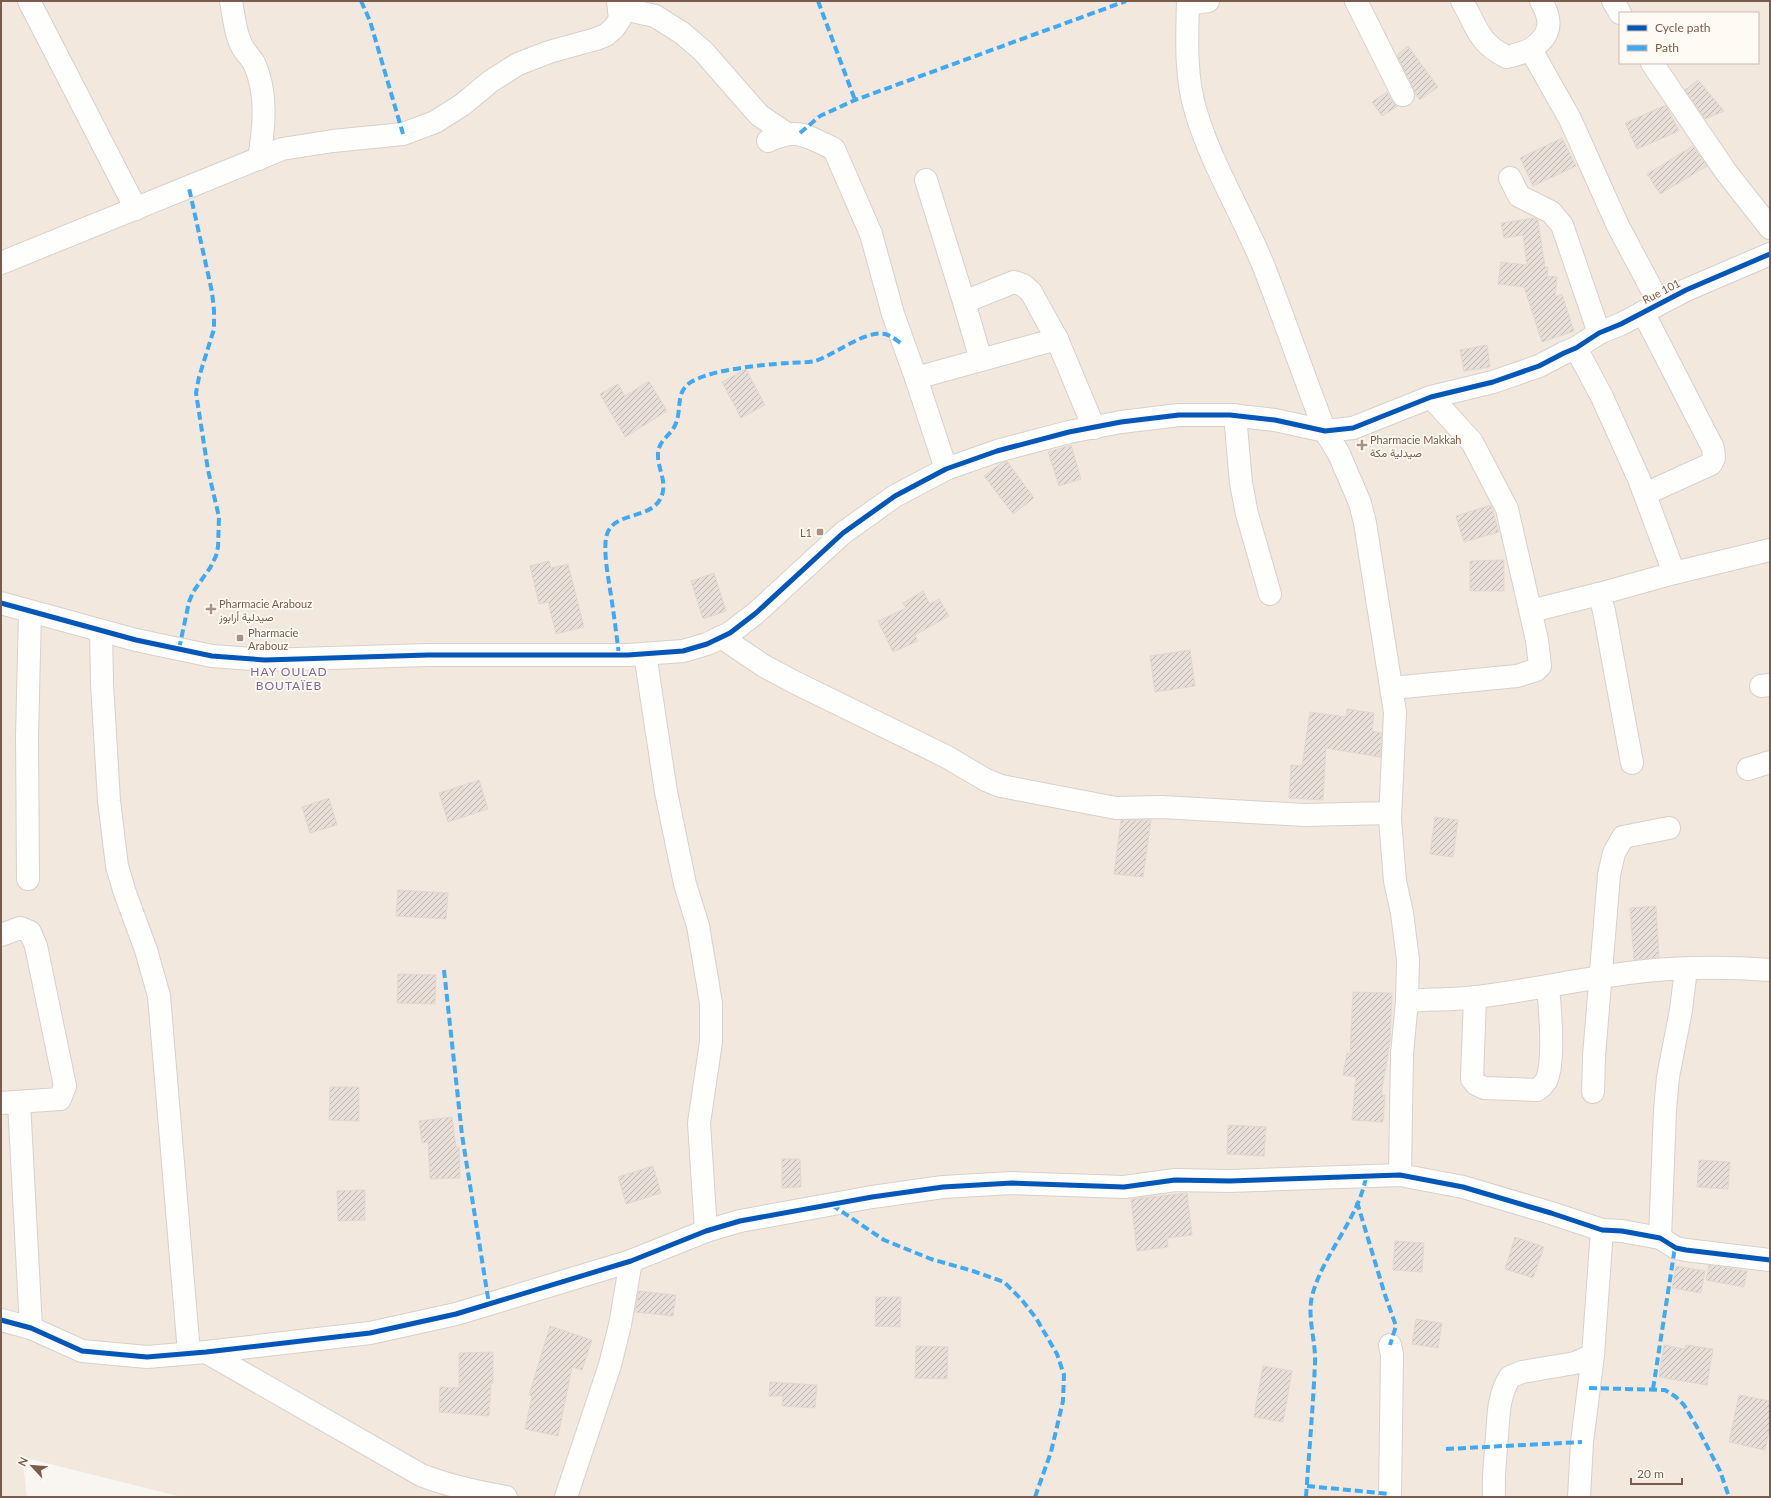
<svg xmlns="http://www.w3.org/2000/svg" width="1771" height="1498" viewBox="0 0 1771 1498" font-family="Lato,Vazirmatn,sans-serif">
<style>
.residential{fill:#f2e8de;fill-rule:evenodd}
.building{fill:url(#building-hatch);stroke:#e2d8d2}
.lines{fill:none;stroke-linecap:round;stroke-linejoin:round}
.minor-casing{stroke:#d7d1cb;stroke-width:24}
.minor{stroke:#fefefd;stroke-width:22}
.quiet{stroke:#3fa9f5;stroke-width:4;stroke-dasharray:8 4;stroke-linecap:butt}
.cycleway-casing{stroke:#fffaf3;stroke-width:8}
.cycleway{stroke:#0057b8;stroke-width:5}
.poi-dot{fill:#a69286;stroke:#fffaf3;stroke-width:1.5}
.labels{text-anchor:middle;dominant-baseline:central;stroke-width:3.5;stroke-linejoin:round;paint-order:stroke}
.street-label{font-size:11px;fill:#7a5c4d;stroke:#fffaf3}
.poi-label{font-size:11px;fill:#7a5c4d;stroke:#fffaf3;text-anchor:start}
.neighbourhood-label{font-size:12px;letter-spacing:1px;fill:#846695;stroke:#fffaf3}
</style>
<defs>
<pattern id="building-hatch" width="6" height="6" patternUnits="userSpaceOnUse"><rect width="6" height="6" fill="#e6ded7"/><path d="M-1 1l2-2M0 6l6-6M5 7l2-2" fill="none" stroke="#bfb7b1"/></pattern>
</defs>
<rect width="100%" height="100%" fill="#f9f5f0"/>
<path class="residential" d="M1,1h1769v1496h-1588l-160,-40 5,40h-26zM1620,13h138v50h-138z"/>
<g class="building">
<path d="M1408,46l30,41 -18,13 -5,-6 -18,-39z"/>
<path d="M1698,80l26,31 -19,8 -20,-29z"/>
<path d="M1387,92l5,9 6,5 -16,10 -10,-14z"/>
<path d="M1666,105l13,26 -42,18 -12,-26z"/>
<path d="M1562,138l14,28 -43,20 -13,-28z"/>
<path d="M1693,146l14,20 -47,28 -13,-20z"/>
<path d="M1535,218l3,2 7,47h3l-1,9 10,1 -2,20 7,-3 12,37 -32,11 -18,-55 -26,-3 3,-22 26,3 -4,-30 -19,3 -3,-15z"/>
<path d="M1487,345l3,22 -26,4 -4,-21z"/>
<path d="M746,369l19,36 -24,13 -19,-36z"/>
<path d="M649,381l18,30 -42,26 -25,-43 18,-10 7,12z"/>
<path d="M1071,445l10,34 -22,7 -11,-34z"/>
<path d="M1007,461l27,37 -21,16 -29,-38 19,-14z"/>
<path d="M1491,505l8,27 -35,10 -8,-26z"/>
<path d="M1504,560v31h-34v-30z"/>
<path d="M549,561l2,7 17,-4 16,63 -28,7 -8,-32 -9,2 -9,-38z"/>
<path d="M714,573l12,38 -23,8 -12,-38z"/>
<path d="M923,591l7,13 9,-5 10,17 -34,19 3,6 -25,11 -15,-31 28,-13 -3,-5z"/>
<path d="M1190,650l5,36 -40,6 -5,-36z"/>
<path d="M1347,709l27,4 -2,18 10,2 -2,24 -54,-9 -3,52 -34,-2 2,-33 11,1 8,-54 36,5z"/>
<path d="M479,780l9,29 -40,13 -9,-29z"/>
<path d="M329,798l8,27 -27,8 -8,-26z"/>
<path d="M1435,817l23,3 -5,37 -23,-3z"/>
<path d="M1121,820h30l-8,57 -29,-3z"/>
<path d="M398,890l50,3 -2,26 -50,-3z"/>
<path d="M1656,906l3,51 -25,3 -4,-52z"/>
<path d="M398,974l38,1 -1,29 -38,-1z"/>
<path d="M1353,992l39,1 -2,49 -9,53h4l-2,27 -31,-2 4,-43 -13,-2 4,-22 3,1z"/>
<path d="M330,1087h29v34l-30,-1z"/>
<path d="M452,1117l4,30h3l1,31 -30,1 -2,-37 -6,1 -3,-22z"/>
<path d="M1228,1125l38,2 -2,29 -37,-2z"/>
<path d="M782,1159h18l1,28 -19,1z"/>
<path d="M1699,1160l31,2 -2,27 -31,-2z"/>
<path d="M653,1166l8,27 -35,11 -8,-27z"/>
<path d="M365,1190v30l-27,1 -1,-30z"/>
<path d="M1187,1193l5,42 -25,3 1,9 -31,4 -6,-52z"/>
<path d="M1515,1237l29,10 -11,31 -28,-9z"/>
<path d="M1395,1241l29,2 -2,29 -29,-2z"/>
<path d="M1709,1265l38,6 -3,16 -38,-7z"/>
<path d="M1676,1266l29,5 -4,22 -29,-5z"/>
<path d="M639,1291l37,4 -3,21 -38,-4z"/>
<path d="M876,1297h25l-1,30 -25,-1z"/>
<path d="M1416,1319l26,4 -4,25 -26,-4z"/>
<path d="M550,1326l42,14 -10,30 -10,-3 -14,69 -33,-7 7,-33 -3,-1z"/>
<path d="M1664,1345l21,4 1,-4 27,4 -6,36 -48,-8z"/>
<path d="M916,1346l32,1 -1,32 -32,-1z"/>
<path d="M493,1352v31h-2l-2,33 -50,-4 1,-25 19,1v-35z"/>
<path d="M1263,1366l29,5 -9,51 -29,-5z"/>
<path d="M770,1382l47,3 -2,23 -33,-2 1,-10h-14z"/>
<path d="M1739,1395l31,6v25l-5,24 -36,-8z"/>
</g>
<g class="lines">
<defs>
<g id="minor">
<path d="M29,1l107,208"/>
<path d="M231,1c3,15 4,34 12,47 3,5 8,10 11,15 14,30 10,65 5,96"/>
<path d="M1188,1c-1,36 -3,76 8,111 16,54 47,103 68,155 21,54 40,110 61,164l14,23 21,49 5,20 30,189 -5,107 5,62 7,32 6,47 -1,41 -5,53 -2,121"/>
<path d="M1356,1l47,94"/>
<path d="M1462,1c15,26 16,42 45,56 7,-2 18,-4 24,-8 20,-13 22,-28 10,-48"/>
<path d="M1613,1l7,12"/>
<path d="M1188,4l20,-3"/>
<path d="M619,8l36,8 27,17 21,18 56,64 28,19"/>
<path d="M1531,50l39,69 48,107 41,77"/>
<path d="M1652,63l74,109 44,56"/>
<path d="M768,141c29,-14 39,-5 66,8l37,85 22,80 23,64 30,91"/>
<path d="M1510,178l9,18 32,16 11,13 37,108"/>
<path d="M926,180l38,122"/>
<path d="M1,263l281,-114 51,-8 70,-7 32,-12 27,-17 29,-24 27,-17 31,-12 47,-13 10,-4 8,-7 6,-9 -2,-18"/>
<path d="M1643,312l70,136 1,10 -3,6 -66,30"/>
<path d="M1576,348l26,49 37,82 35,94"/>
<path d="M981,360l-17,-58 50,-20 9,3 8,7 26,47 37,89"/>
<path d="M916,378l141,-39"/>
<path d="M1235,415l6,68 6,31 23,80"/>
<path d="M1599,594l75,-21 96,-23"/>
<path d="M1,603l135,37 76,16 53,4 163,-5h200l55,-4 24,-7 23,-11 26,-20 87,-80 52,-37 51,-27 51,-18 72,-19 52,-10 58,-7h51l45,5 50,11 28,-3 78,-31 62,-15 46,-16 25,-13 12,-5 23,-15 22,-9 65,-34 84,-36"/>
<path d="M1531,611l68,-17 5,17 28,152"/>
<path d="M101,631l1,52 7,118 8,65 8,27 21,57 13,46 30,357"/>
<path d="M721,637l43,29 32,17 151,74 39,23 15,6 115,22 46,-1 142,8 86,-2"/>
<path d="M645,654l21,138 19,92 13,42 13,77v39l-12,81 7,108"/>
<path d="M1761,686l9,-1"/>
<path d="M1392,688l125,-12 19,-6 4,-4 -3,-26 -30,-131 -35,-67 -41,-45"/>
<path d="M1748,769l22,-7"/>
<path d="M28,879l-1,-143 3,-124"/>
<path d="M1,935l19,-7 10,4 6,14 29,140 -5,13 -59,4"/>
<path d="M1475,997l-3,82 4,5 8,4 53,2c3,-2 7,-6 9,-9 9,-17 4,-74 2,-94"/>
<path d="M1407,1001c23,-2 47,-1 70,-4 56,-7 112,-20 168,-26 42,-4 84,-4 125,-1"/>
<path d="M1593,1092l1,-36 15,-181 5,-22 9,-16 46,-9"/>
<path d="M19,1102l12,226"/>
<path d="M1660,1238l5,-128 3,-33 13,-67 5,-41"/>
<path d="M1,1320l30,8 51,23 65,6 59,-5 164,-19 86,-19 175,-53 75,-30 34,-10 132,-24 71,-10 69,-4 112,4 51,-7 55,1 170,-6 63,12 88,26 51,17 20,1 38,7 16,10 10,2 84,10"/>
<path d="M206,1352l215,123c28,11 56,17 85,22"/>
<path d="M566,1497l44,-132 10,-40 11,-64"/>
<path d="M1390,1497l2,-142 -2,-10"/>
<path d="M1494,1497c-1,-17 1,-33 2,-50 3,-24 0,-48 14,-70l12,-5 53,-9 18,-8"/>
<path d="M1579,1497l3,-55 11,-87 9,-125"/>
</g>
</defs>
<use href="#minor" class="minor-casing"/>
<use href="#minor" class="minor"/>
<g class="quiet">
<path d="M361,1l9,20 33,113"/>
<path d="M818,1l37,99"/>
<path d="M800,133l20,-17 35,-16 271,-99"/>
<path d="M179,649l10,-47 4,-10 17,-24 6,-12 2,-9 1,-30 -11,-47 -12,-77 3,-16 15,-48v-19l-2,-18 -23,-104"/>
<path d="M619,655c-3,-24 -6,-48 -10,-72 -2,-14 -5,-30 -3,-45 5,-29 47,-16 56,-43 5,-15 -5,-27 -4,-42 1,-14 14,-18 18,-30 6,-15 -1,-31 15,-41 22,-13 71,-17 97,-19 9,-1 19,0 27,-2 20,-6 49,-31 70,-27 5,1 13,7 18,11"/>
<path d="M444,970l18,165 27,169"/>
<path d="M1357,1202l28,93 11,31 -6,19"/>
<path d="M832,1205l52,35 47,19 42,12 31,11 17,17 15,19 21,36 7,21 -1,26 -12,51 -16,45"/>
<path d="M1589,1388l76,2 11,7 8,8 13,22 23,44 9,26"/>
<path d="M1653,1389l22,-142"/>
<path d="M1446,1449l136,-7"/>
<path d="M1307,1486l83,8"/>
<path d="M1306,1497c3,-45 7,-89 9,-134 1,-22 -8,-45 -3,-67 11,-42 46,-76 54,-119"/>
</g>
<defs>
<g id="cycleway">
<path d="M1,603l135,37 76,16 53,4 163,-5h200l55,-4 24,-7 23,-11 26,-20 87,-80 52,-37 51,-27 51,-18 72,-19 52,-10 58,-7h51l45,5 50,11 28,-3 78,-31 62,-15 46,-16 25,-13 12,-5 23,-15 22,-9 65,-34 84,-36"/>
<path d="M1,1320l30,8 51,23 65,6 59,-5 164,-19 86,-19 175,-53 75,-30 34,-10 132,-24 71,-10 69,-4 112,4 51,-7 55,1 170,-6 63,12 88,26 51,17 20,1 38,7 16,10 10,2 84,10"/>
</g>
</defs>
<use href="#cycleway" class="cycleway-casing"/>
<use href="#cycleway" class="cycleway"/>
</g>
<g class="poi-dot">
<path d="M1360 439h4v4h4v4h-4v4h-4v-4h-4v-4h4z"/>
<rect x="816" y="528" width="8" height="8" rx="2"/>
<path d="M209 603h4v4h4v4h-4v4h-4v-4h-4v-4h4z"/>
<rect x="236" y="634" width="8" height="8" rx="2"/>
</g>
<g class="labels">
<g class="street-label">
<text transform="translate(1661 291) rotate(-27)">Rue 101</text>
</g>
<g class="poi-label">
<text x="1370" y="439">Pharmacie Makkah<tspan x="1370" dy="13">صيدلية مكة</tspan></text>
<text x="812" y="532" text-anchor="end">L1</text>
<text x="219" y="603">Pharmacie Arabouz<tspan x="219" dy="13">صيدلية أرابوز</tspan></text>
<text x="248" y="632">Pharmacie<tspan x="248" dy="13">Arabouz</tspan></text>
</g>
<g class="neighbourhood-label">
<text x="289" y="671">HAY OULAD<tspan x="289" dy="14">BOUTAÏEB</tspan></text>
</g>
</g>
<rect width="1771" height="1498" fill="none" stroke="#7a5c4d" stroke-width="4"/>
<rect x="1619" y="12" width="140" height="52" fill="#fffaf3" stroke="#cabbb1"/>
<rect x="1627" y="25" width="20" height="6" fill="#0057b8" stroke="#cabbb1"/>
<text x="1655" y="32" font-size="12" fill="#7a5c4d">Cycle path</text>
<rect x="1627" y="45" width="20" height="6" fill="#3fa9f5" stroke="#cabbb1"/>
<text x="1655" y="52" font-size="12" fill="#7a5c4d">Path</text>
<g transform="translate(32 1466) rotate(296)" stroke="#fffaf3" stroke-width="3" paint-order="stroke">
<path d="M0-3L7 15L0 10L-7 15Z" fill="#7a5c4d"/>
<text y="-6" font-size="11" font-weight="bold" text-anchor="middle" fill="#7a5c4d">N</text>
</g>
<path d="M1631 1478v6h51v-6" fill="none" stroke="#7a5c4d" stroke-width="2"/>
<text x="1637" y="1478" font-size="12" fill="#7a5c4d" stroke="#fffaf3" stroke-width="3" paint-order="stroke">20 m</text>
</svg>
